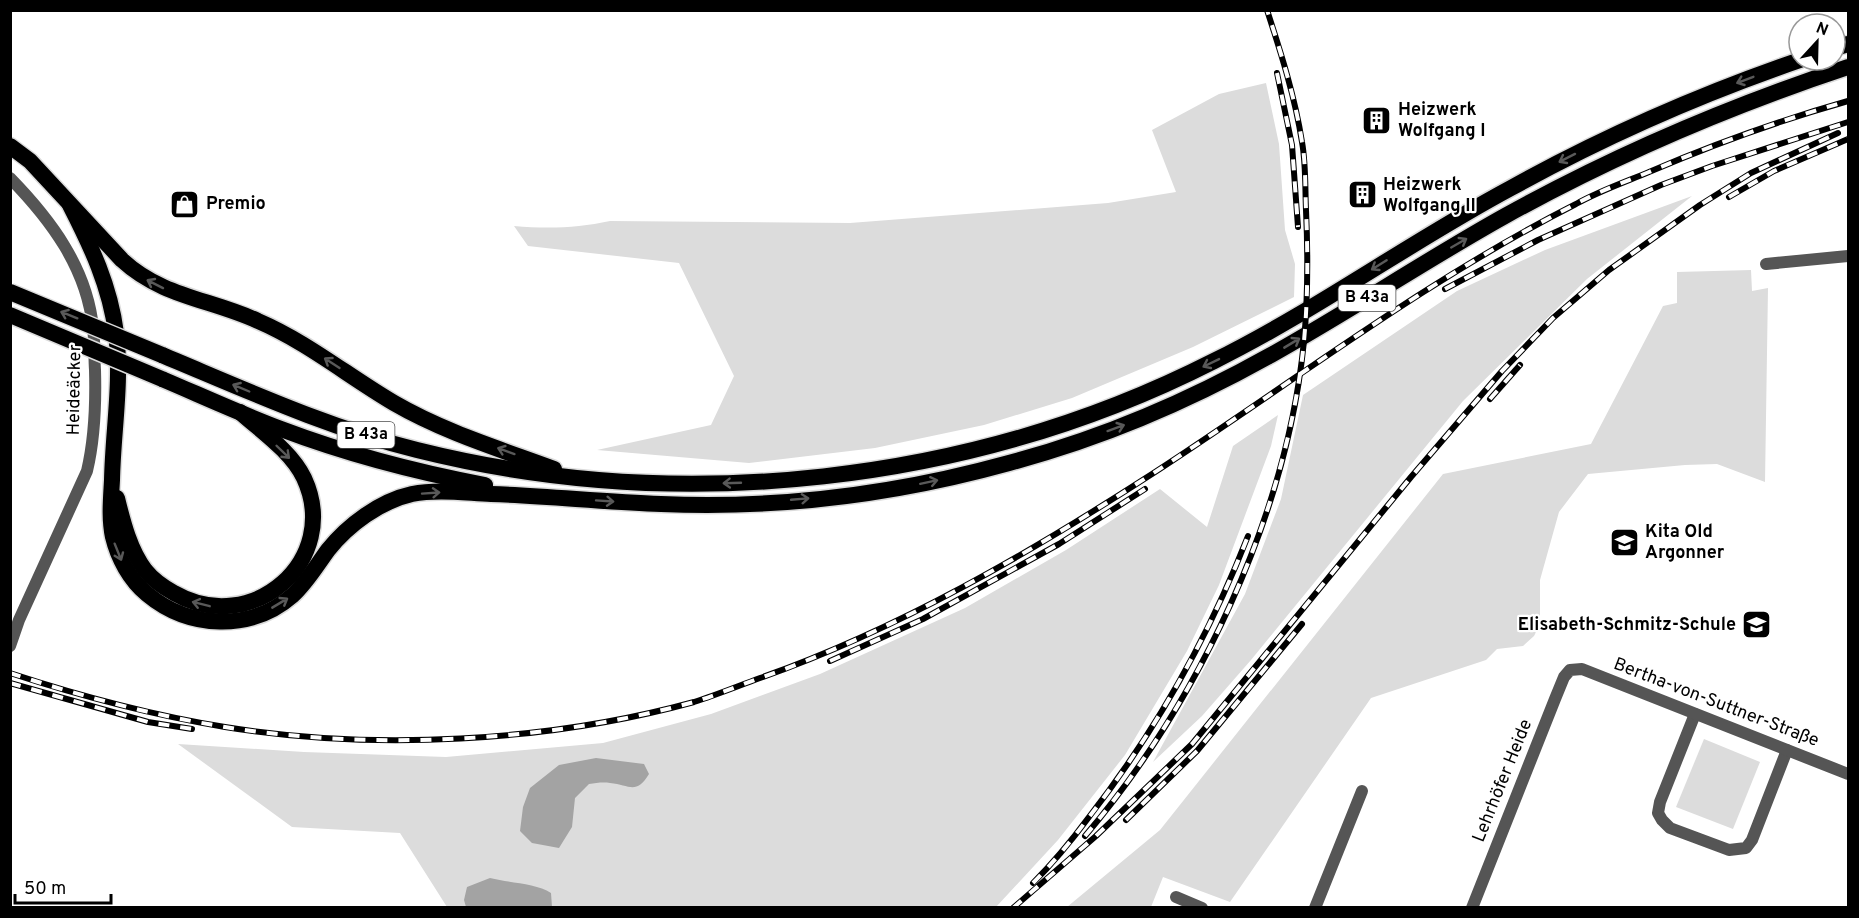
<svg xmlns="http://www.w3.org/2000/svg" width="1859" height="918" viewBox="0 0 1859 918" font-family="Overpass,sans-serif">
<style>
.green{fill:#dcdcdc}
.water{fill:#a3a3a3}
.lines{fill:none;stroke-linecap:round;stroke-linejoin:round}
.trunk-casing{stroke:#dbdbdb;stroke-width:19}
.minor{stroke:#555;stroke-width:12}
.trunk{stroke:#000;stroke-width:16}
.rail-casing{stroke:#000;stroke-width:6}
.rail{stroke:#fff;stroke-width:4;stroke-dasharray:11;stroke-linecap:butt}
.trunk-bridge-casing{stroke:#dbdbdb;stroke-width:19;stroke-linecap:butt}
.trunk-bridge{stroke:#000;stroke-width:16}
.oneway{stroke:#595959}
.labels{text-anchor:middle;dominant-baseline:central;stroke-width:4.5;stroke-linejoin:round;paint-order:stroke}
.shield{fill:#fff;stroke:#4c4c4c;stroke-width:1.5}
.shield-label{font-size:16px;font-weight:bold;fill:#000}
.poi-label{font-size:18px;font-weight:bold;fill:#000;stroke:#fff;text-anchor:start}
.street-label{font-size:18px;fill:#000;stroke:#fff}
</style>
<rect width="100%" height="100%" fill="#fff"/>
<g class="green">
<path d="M1266,83l13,61 6,86 10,34 -1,33 -101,50 -121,51 -88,27 -109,23 -126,15 -152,-13 114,-25 23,-49 -55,-113 -151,-17 -14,-20c34,3 64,2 96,-5l240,2 258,-20 68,-11 -24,-62 67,-36z"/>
<path d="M1692,196l-105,83 -124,122 -212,259 -49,56 -49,46 92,-168 36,-95 22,-104 154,-104 88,-41z"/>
<path d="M1751,270l1,21 16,-3 -3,194 -48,-18 -32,1 -97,9 -29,38 -19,68v44l-6,12 -11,10 -26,3 -11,11 -115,38 -141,204 -67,-25 -12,30h-84l93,-77 283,-356 148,-30 72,-138 14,-3v-31z"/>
<path d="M1278,415l-7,31 -52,139 -32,66 -62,104 -67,85 -62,67h-549l-47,-74 -108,-6 -114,-83 126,8 142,5 157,-14 108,-29 109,-40 145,-66 101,-58 94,-61 47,38 26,-81z"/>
<path d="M1704,739l56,23 -27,67 -57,-22z"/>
</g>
<g class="water">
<path d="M596,758l48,6 5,10c-13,21 -19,11 -39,9 -7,-1 -14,0 -21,1l-14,14 -3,29 -13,21 -27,-5 -12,-12 3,-24 7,-19 29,-23z"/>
<path d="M490,878c19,5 46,5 61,15l1,14h-86l-2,-7 3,-13z"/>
</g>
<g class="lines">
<defs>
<g id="trunk">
<path d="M1835,48l13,-4"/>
<path d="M10,146l20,15 92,99c40,37 88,39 136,61 49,21 90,55 136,82 50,29 106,46 160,66"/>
<path d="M70,205c21,41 40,81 46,128 6,49 -3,98 -4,147 -1,19 -3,38 1,57 5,21 17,43 34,57 42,35 104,38 146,1 14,-13 24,-30 35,-45 20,-25 52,-49 84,-56 26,-5 53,-1 79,0 57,2 113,8 170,10 116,5 236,-10 348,-41 91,-24 180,-62 262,-108 79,-44 155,-95 234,-139 110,-61 225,-110 343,-149"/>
<path d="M162,355c84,35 167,73 255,95 264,66 555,34 797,-89 103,-51 196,-119 297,-173 92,-51 190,-94 289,-128"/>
<path d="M162,379c40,17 79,35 119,50 66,25 135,43 204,56"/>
<path d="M117,498c6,25 13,52 28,72 8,10 18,17 29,23 78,45 168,-33 130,-115 -13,-27 -43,-47 -64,-66"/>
</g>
</defs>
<use href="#trunk" class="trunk-casing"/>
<g class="minor">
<path d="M10,178c41,42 77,90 83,150 2,14 1,28 2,42 1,35 0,67 -8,101l-68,149 -9,26"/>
<path d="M1766,264l82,-8"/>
<path d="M1695,714l-35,88 -2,11 4,7 8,8 59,22 17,-2 6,-8 35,-90"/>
<path d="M1176,897l26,11"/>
<path d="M1315,908l47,-117"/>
<path d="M1472,908l83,-209 9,-22 6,-7 12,-1 266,105"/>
</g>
<use href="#trunk" class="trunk"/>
<defs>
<g id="rail">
<path d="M1277,73l15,72 6,82"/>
<path d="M1729,197l45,-26 74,-32"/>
<path d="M1445,289l93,-49 123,-55 51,-19 136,-44"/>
<path d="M1490,399l30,-34"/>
<path d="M830,661l93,-42 136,-75 86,-55"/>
<path d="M10,673c70,23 142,42 215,54 149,24 323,15 469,-25 22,-7 44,-16 66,-24 139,-49 268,-124 392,-204 140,-91 274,-194 424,-270 23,-13 49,-22 73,-32 65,-28 132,-52 199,-71"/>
<path d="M10,683l138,39 44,7"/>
<path d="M1126,820l71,-69 105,-127"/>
<path d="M1085,836c113,-133 202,-320 219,-495 4,-44 4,-87 2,-131 -1,-22 0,-46 -4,-68 -7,-45 -21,-89 -35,-132"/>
<path d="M1033,883c20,-20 39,-43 56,-66 66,-85 120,-181 159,-281"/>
<path d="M1013,908l83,-72 96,-92 219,-267 91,-106 51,-53 56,-48 91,-65 51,-32 87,-40"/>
</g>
</defs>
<use href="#rail" class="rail-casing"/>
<use href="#rail" class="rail"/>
<defs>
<g id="trunk-bridge">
<path d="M10,292l152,63"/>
<path d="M10,315l152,64"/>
</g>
</defs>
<use href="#trunk-bridge" class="trunk-bridge-casing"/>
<use href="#trunk-bridge" class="trunk-bridge"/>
</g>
<defs><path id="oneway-shaft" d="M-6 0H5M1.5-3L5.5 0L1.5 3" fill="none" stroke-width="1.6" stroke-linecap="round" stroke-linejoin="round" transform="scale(1.5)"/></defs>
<g class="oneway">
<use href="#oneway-shaft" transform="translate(1745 80) rotate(159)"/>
<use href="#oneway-shaft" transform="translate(1567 158) rotate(153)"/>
<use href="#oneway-shaft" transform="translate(1459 243) rotate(-30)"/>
<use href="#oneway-shaft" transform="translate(1379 265) rotate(148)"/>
<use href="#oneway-shaft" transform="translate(155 284) rotate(-153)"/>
<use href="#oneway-shaft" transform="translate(69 315) rotate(-158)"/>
<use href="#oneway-shaft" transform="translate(1292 343) rotate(-31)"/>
<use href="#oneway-shaft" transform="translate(332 363) rotate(-147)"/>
<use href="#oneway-shaft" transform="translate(1211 363) rotate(154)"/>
<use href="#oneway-shaft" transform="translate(241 388) rotate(-157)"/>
<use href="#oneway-shaft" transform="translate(1116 428) rotate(-20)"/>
<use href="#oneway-shaft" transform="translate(506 451) rotate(-160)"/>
<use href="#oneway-shaft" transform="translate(283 452) rotate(44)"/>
<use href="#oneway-shaft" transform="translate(929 482) rotate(-12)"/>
<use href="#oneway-shaft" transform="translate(732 483) rotate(178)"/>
<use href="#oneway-shaft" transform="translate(431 493) rotate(-4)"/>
<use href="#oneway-shaft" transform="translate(800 499) rotate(-5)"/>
<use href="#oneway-shaft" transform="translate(605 501) rotate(4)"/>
<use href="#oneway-shaft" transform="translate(118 552) rotate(68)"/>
<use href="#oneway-shaft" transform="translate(280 603) rotate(-31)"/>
<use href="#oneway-shaft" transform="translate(201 604) rotate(-166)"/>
</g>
<defs>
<symbol id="building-square" viewBox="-11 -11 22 22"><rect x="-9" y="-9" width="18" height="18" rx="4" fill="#000" stroke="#fff"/><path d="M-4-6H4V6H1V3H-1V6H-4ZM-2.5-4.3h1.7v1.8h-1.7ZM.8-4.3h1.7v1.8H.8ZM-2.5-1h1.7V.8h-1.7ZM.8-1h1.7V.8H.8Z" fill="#fff"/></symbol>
<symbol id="shop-square" viewBox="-11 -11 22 22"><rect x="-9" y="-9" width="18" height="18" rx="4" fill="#000" stroke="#fff"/><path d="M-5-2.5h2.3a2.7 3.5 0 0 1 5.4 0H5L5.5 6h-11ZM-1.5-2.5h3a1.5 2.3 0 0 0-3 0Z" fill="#fff"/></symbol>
<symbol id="school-square" viewBox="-11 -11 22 22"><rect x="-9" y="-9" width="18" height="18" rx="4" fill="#000" stroke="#fff"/><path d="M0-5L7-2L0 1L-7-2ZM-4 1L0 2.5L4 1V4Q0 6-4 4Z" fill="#fff"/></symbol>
</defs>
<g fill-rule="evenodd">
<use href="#building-square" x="1360" y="104" width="33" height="33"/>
<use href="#building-square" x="1346" y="178" width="33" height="33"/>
<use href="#shop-square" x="168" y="188" width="33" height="33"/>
<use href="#school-square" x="1608" y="526" width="33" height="33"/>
<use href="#school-square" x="1740" y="608" width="33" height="33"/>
</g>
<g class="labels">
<g class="shield">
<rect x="1338.5" y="285" width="57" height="26" rx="4.5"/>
<rect x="337.5" y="422" width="57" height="26" rx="4.5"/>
</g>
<g class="shield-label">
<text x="1367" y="298">B 43a</text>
<text x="366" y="435">B 43a</text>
</g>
<g class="poi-label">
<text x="1398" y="110">Heizwerk<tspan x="1398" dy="21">Wolfgang I</tspan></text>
<text x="1383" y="185">Heizwerk<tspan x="1383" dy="21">Wolfgang II</tspan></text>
<text x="206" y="204">Premio</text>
<text x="1645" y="532">Kita Old<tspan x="1645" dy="21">Argonner</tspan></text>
<text x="1736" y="625" text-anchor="end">Elisabeth-Schmitz-Schule</text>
</g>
<g class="street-label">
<text transform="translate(75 390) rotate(-89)">Heideäcker</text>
<text transform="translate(1716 703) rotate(21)">Bertha-von-Suttner-Straße</text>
<text transform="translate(1503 781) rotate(-68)">Lehrhöfer Heide</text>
</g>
</g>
<rect width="1859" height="918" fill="none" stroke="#000000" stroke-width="24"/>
<g transform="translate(1817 42) rotate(22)"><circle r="28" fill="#ffffff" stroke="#999999" stroke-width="1.5"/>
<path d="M0-4.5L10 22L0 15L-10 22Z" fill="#000000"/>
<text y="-9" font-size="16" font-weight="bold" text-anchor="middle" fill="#000000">N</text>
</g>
<path d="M15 894v9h96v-9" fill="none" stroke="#000000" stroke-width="3"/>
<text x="24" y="894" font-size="18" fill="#000000" stroke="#ffffff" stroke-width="4.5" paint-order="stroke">50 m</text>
</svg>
